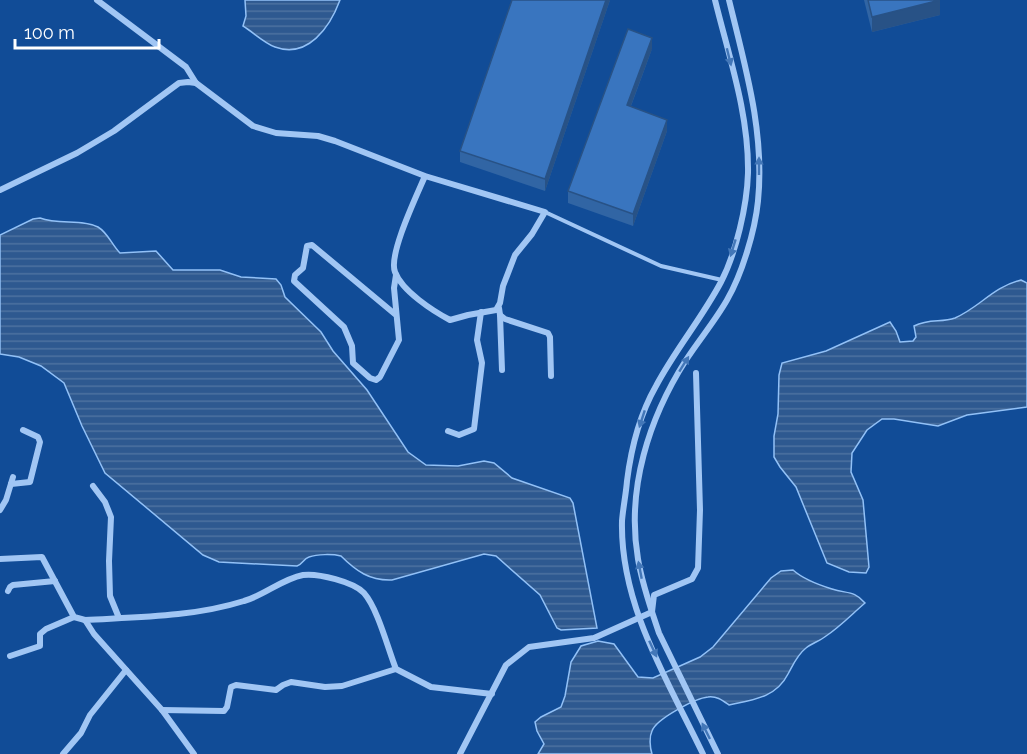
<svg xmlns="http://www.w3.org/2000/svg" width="1027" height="754" viewBox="0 0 1027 754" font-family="Raleway,sans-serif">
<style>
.water{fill:url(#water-rules);stroke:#92c1f7;stroke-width:1.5}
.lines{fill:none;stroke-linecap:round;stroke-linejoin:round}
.service{stroke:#a1c6f4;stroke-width:4}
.minor{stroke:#a1c6f4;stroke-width:6}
.wall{fill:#3165a4}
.shaded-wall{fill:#285286}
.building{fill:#3975bf;stroke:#285286;stroke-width:1.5}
.oneway{fill:#4377b8}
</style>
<defs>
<pattern id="water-rules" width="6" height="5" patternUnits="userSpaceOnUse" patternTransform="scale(1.5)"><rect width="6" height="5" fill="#2e5990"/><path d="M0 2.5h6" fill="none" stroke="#4d72a1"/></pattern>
</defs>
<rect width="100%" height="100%" fill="#114c97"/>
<g class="water">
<path d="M245,0h95c-10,27 -32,59 -65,47 -11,-4 -22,-15 -32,-21l3,-10z"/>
<path d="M40,218c18,7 43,1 58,9 10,6 14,18 22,26l36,-2 17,19h47l21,7 35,2 5,6 4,12 36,35 12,19 34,39 41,62 18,13 32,1 26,-5 10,2 18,15 58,20 3,5 24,125 -36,2 -4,-2 -17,-33 -44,-39 -12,-2 -92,26c-22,1 -36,-9 -51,-24 -8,-2 -24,-2 -32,1 -6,2 -6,7 -12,9l-78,-4 -16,-7 -98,-82 -23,-47 -18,-43 -23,-17 -22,-9 -19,-3v-119l33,-16z"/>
<path d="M1021,280l6,3v124l-60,8 -29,11 -44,-7h-12l-15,11 -15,23 -1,19 12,28 6,67 -3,6 -17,-1 -22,-9 -31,-76 -16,-20 -6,-10v-21l4,-22 1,-39 3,-12 44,-12 64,-29 6,9 4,11 13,-1 3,-4 -2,-11c16,-8 27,-3 41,-8 25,-11 38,-31 66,-38z"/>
<path d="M793,570c10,9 26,15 39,19 15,5 22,1 33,14 -13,11 -24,23 -39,33 -6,5 -14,7 -20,12 -9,7 -13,17 -18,26 -12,24 -36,26 -59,31 -7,-5 -12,-9 -21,-8 -12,1 -52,22 -56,34 -3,6 -2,17 0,23h-114l6,-10 -7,-13 -2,-9 6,-5 20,-10 4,-11 6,-34 10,-16 17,-5 16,3 24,33 15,1 47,-21 13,-10 58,-69 10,-7z"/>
</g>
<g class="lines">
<path class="service" d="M545,212l116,54 61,14"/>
<g class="minor">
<path d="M97,0l89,67 10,16"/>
<path d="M0,190l77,-37 37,-22 65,-48 9,-1 8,1 57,43 23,7 42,3 17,5 90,35 120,36 -13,22 -17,21 -12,31 -3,17 -4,7 -28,5 -18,5c-17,-9 -48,-29 -55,-48 -7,-17 22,-77 30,-96"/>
<path d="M396,275l-2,13 5,52 -19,37 -4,3 -6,-2 -17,-15 -1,-17 -8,-19 -50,-46 1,-6 8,-7 4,-22 5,-1 84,70"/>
<path d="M499,308l1,7 5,4 43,14 2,4 1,39"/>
<path d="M500,315l2,55"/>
<path d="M448,431l11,4 15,-6 8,-66 -5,-23 4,-28"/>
<path d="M11,484l19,-2 10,-40 -2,-5 -15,-7"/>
<path d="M93,486l12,16 6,15 -2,44 1,35 9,22"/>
<path d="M0,510l6,-10 7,-23"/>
<path d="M0,559l42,-2 32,60 11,3 9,14 68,76 32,44"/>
<path d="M8,591l2,-4 3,-2 42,-4"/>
<path d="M85,620c53,-3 108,-3 159,-19 21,-6 38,-22 59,-26 15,-2 51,7 61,18 14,16 24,56 32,76l35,18 61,7"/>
<path d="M10,656l30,-10v-12l6,-5 28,-12"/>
<path d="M162,710l62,1 3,-4 4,-20 5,-2 40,5 7,-5 8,-3 34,5 17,-1 54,-17"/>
<path d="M63,754l18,-21 9,-18 36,-45"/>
<path d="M460,754l46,-89 23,-18 65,-9 58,-26 2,-17 38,-16 6,-11 2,-58 -4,-137"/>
<path d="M703,754c-35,-73 -83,-149 -81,-233 1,-13 4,-27 5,-40 4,-32 13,-67 29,-95 19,-36 46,-68 65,-104 15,-29 26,-76 27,-109 1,-59 -19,-116 -33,-173"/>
<path d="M718,754l-59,-121c-8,-24 -17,-49 -21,-74 -12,-70 11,-141 48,-199 13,-20 29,-39 41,-60 15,-26 28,-69 31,-99 7,-69 -13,-135 -29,-201"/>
</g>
</g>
<g class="wall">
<path d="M610,0l-65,191 -85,-29v-11z"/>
<path d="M864,0h76v15l-68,17z"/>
<path d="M652,49l-21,57 36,25 -34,95 -65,-23v-12z"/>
</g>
<g class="shaded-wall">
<path d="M606,0h4l-65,191v-12z"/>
<path d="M940,0v15l-68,17v-15z"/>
<path d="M652,38v11l-25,67v-11z"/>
<path d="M667,120v11l-34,95v-12z"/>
</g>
<g class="building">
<path d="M512,0h94l-61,179 -85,-28z"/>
<path d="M868,0h72l-68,17z"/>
<path d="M628,29l24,9 -25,67 40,15 -34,94 -65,-23z"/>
</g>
<defs><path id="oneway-solid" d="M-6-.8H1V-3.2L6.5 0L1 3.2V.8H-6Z" transform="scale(1.5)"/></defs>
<g class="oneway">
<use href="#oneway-solid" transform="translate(729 57) rotate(76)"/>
<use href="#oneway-solid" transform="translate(759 166) rotate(-90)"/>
<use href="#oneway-solid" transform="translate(733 248) rotate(107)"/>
<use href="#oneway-solid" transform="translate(684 364) rotate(-58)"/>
<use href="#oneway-solid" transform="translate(642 419) rotate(108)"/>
<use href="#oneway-solid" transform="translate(640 570) rotate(-101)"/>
<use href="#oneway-solid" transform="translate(653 649) rotate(65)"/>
<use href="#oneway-solid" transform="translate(706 731) rotate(-116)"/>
</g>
<path d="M15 39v9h144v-9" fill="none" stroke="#ffffff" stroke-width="3"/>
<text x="24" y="39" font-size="18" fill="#ffffff" stroke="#114c97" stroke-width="4.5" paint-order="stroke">100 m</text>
</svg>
